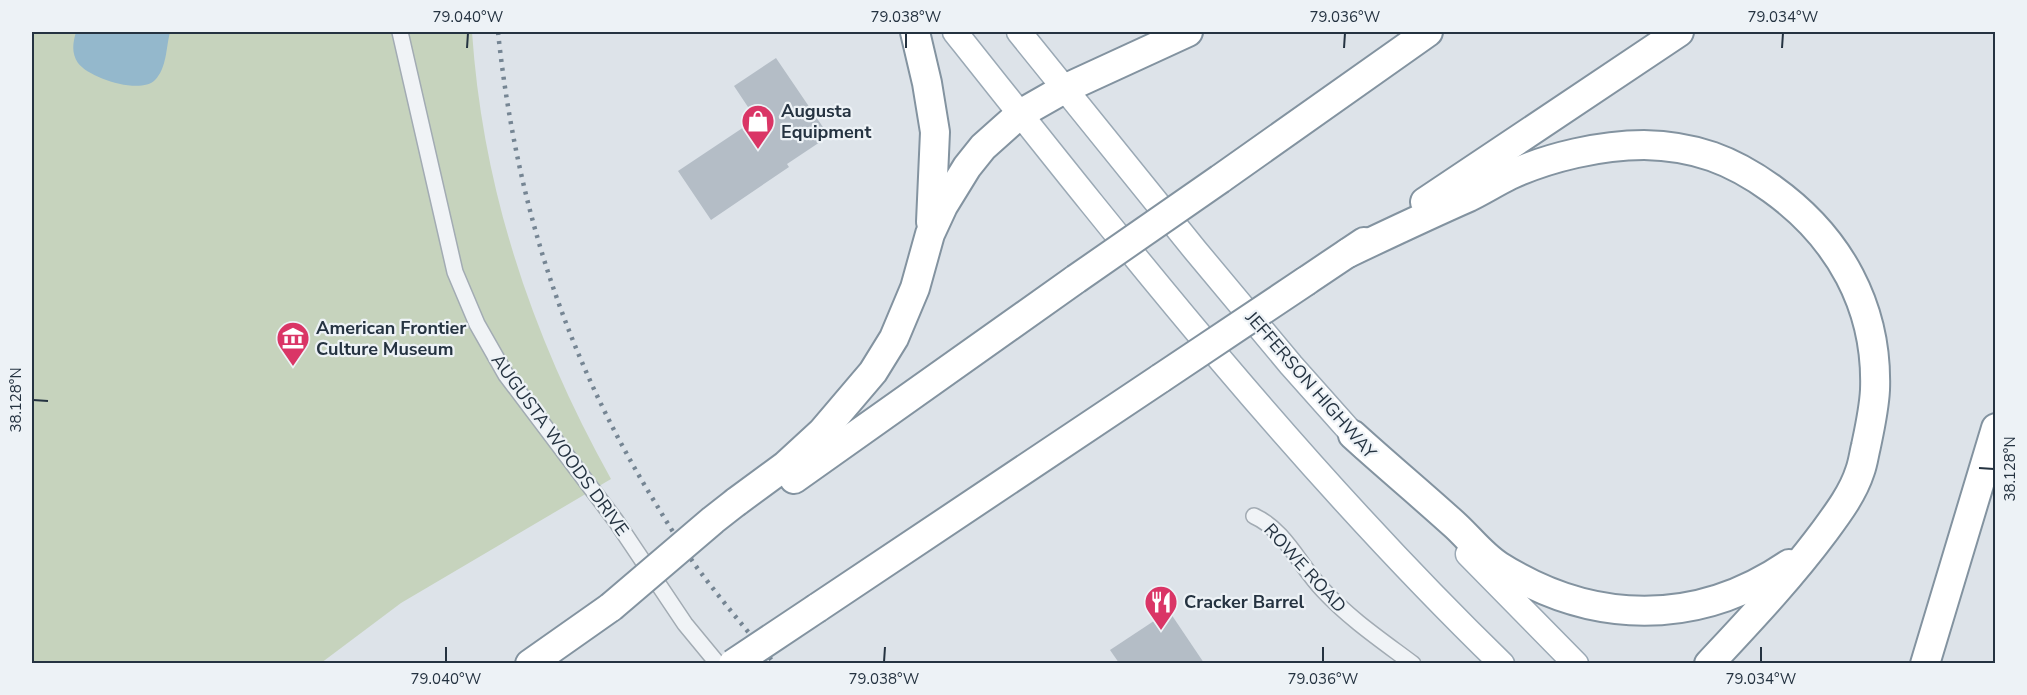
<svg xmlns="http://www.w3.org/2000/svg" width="2027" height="695" viewBox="0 0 2027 695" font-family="'Nunito Sans',sans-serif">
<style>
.green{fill:#c6d3bd}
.water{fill:#94b8cc}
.building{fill:#b4bdc6}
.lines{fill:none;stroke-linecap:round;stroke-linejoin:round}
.street-casing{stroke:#a2abb3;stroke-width:18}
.primary-casing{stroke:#9ba9b5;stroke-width:27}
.highway-casing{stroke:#8393a0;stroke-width:32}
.street{stroke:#f0f3f6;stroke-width:15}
.primary{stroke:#fff;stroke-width:24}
.highway{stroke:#fff;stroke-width:28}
.rail{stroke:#758593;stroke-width:4.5;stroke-dasharray:3 6;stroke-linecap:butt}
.highway-bridge-casing{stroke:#8393a0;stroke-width:32;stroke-linecap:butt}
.highway-bridge{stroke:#fff;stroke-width:28}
.ticks{fill:none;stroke:#253341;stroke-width:2}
.labels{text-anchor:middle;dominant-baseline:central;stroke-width:4.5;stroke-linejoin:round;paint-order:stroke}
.poi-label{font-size:18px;font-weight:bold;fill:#253341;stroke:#edf2f6;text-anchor:start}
.street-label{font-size:18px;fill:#253341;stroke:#edf2f6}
.neatline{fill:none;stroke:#253341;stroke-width:2}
.ticks-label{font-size:15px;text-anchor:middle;fill:#253341}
</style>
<rect width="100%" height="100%" fill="#dde3e9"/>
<path class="green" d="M32,32h440c11,160 61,307 139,447l-210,124 -80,60h-289z"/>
<path class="water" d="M76,32h94c-4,15 -3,36 -15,48 -15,15 -66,-2 -77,-17 -7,-10 -5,-21 -2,-31z"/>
<g class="building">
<path d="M776,58l53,78 -42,28 2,3 -78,53 -33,-49 78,-52 -22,-33z"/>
<path d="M1169,611l35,52h-85l-9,-13z"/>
</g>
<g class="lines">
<defs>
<g id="street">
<path d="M400,32l55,240 22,52 29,51 110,146 69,103 33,40"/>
<path d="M1254,516c31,14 46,50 69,74 27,29 58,50 90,74"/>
</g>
<g id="primary">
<path d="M955,32c173,218 346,437 547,632"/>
<path d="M1019,32l176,218 96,115 73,82"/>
<path d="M1468,554l108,110"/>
</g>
<g id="highway">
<path d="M915,32l12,51 8,49 -4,90"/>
<path d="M1220,179l208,-147"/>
<path d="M1425,202l254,-170"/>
<path d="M1348,253c40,-19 80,-38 121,-56 14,-7 27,-15 41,-22 39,-18 91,-30 134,-30 51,1 88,15 128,44 67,48 106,118 103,201 -1,19 -5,37 -9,56 -2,8 -3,17 -6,25 -7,22 -22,42 -36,61 -35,47 -75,89 -115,132"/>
<path d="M1306,281l58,-39"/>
<path d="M1353,435c34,31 69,60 103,91 14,13 27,30 43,40 93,59 198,61 290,-2"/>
<path d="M794,479l282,-200"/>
<path d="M736,502l49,-36 37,-34 51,-60 21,-34 21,-50 15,-54 13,-28 24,-39 16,-20 37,-33 44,-25 124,-57"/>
<path d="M817,608l344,-230"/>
<path d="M530,664l81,-57"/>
<path d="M1925,664l71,-236"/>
</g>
</defs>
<use href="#street" class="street-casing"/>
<use href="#primary" class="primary-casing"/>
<use href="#highway" class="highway-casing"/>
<use href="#street" class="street"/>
<use href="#primary" class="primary"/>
<use href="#highway" class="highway"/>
<path class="rail" d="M498,32c18,171 67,325 158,472 13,22 27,44 42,65 24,32 51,64 77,95"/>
<defs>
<g id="highway-bridge">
<path d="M1076,279l144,-100"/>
<path d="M1161,378l145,-97"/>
<path d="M611,607l102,-87 23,-18"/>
<path d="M733,664l84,-56"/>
</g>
</defs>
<use href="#highway-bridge" class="highway-bridge-casing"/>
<use href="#highway-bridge" class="highway-bridge"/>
</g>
<path class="ticks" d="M467,48l1,-15M906,48v-15M1344,48l1,-15M1782,48l1,-15M33,400l15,1M1979,468l15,1M446,662v-15M884,662l1,-15M1323,662v-15M1761,662v-15"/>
<defs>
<symbol id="shop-pin" viewBox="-11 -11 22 30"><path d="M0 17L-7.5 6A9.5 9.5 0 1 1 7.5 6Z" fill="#da3566" stroke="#edf2f6"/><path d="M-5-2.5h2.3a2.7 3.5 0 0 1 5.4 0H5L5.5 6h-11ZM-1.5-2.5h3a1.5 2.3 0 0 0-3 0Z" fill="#fff"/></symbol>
<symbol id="museum-pin" viewBox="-11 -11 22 30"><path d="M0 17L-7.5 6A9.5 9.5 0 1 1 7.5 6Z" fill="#da3566" stroke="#edf2f6"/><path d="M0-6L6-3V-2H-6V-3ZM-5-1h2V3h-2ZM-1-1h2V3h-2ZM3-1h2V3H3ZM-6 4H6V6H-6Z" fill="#fff"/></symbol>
<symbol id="restaurant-pin" viewBox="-11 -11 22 30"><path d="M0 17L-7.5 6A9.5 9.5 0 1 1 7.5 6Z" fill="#da3566" stroke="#edf2f6"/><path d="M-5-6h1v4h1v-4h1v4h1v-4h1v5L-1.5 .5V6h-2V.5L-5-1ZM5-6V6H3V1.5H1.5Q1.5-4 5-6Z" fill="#fff"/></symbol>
</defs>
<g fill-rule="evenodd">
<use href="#shop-pin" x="739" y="102" width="38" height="52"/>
<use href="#museum-pin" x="274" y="319" width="38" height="52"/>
<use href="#restaurant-pin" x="1142" y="583" width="38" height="52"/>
</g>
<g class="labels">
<g class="poi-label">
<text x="781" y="111">Augusta<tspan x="781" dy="21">Equipment</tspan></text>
<text x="316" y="328">American Frontier<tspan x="316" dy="21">Culture Museum</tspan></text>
<text x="1184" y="602">Cracker Barrel</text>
</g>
<g class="street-label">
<text transform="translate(1311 385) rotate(49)">JEFFERSON HIGHWAY</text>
<text transform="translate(560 445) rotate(54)">AUGUSTA WOODS DRIVE</text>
<text transform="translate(1305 568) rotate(48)">ROWE ROAD</text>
</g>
</g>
<rect width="2027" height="695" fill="none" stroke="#edf2f6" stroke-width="66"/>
<rect x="33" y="33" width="1961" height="629" class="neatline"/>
<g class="ticks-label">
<text x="468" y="22">79.040°W</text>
<text x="906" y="22">79.038°W</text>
<text x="1345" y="22">79.036°W</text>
<text x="1783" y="22">79.034°W</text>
<text transform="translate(16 400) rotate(-90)" y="5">38.128°N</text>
<text transform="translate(2010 469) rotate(-90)" y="5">38.128°N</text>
<text x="446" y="684">79.040°W</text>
<text x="884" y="684">79.038°W</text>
<text x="1323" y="684">79.036°W</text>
<text x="1761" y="684">79.034°W</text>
</g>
</svg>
